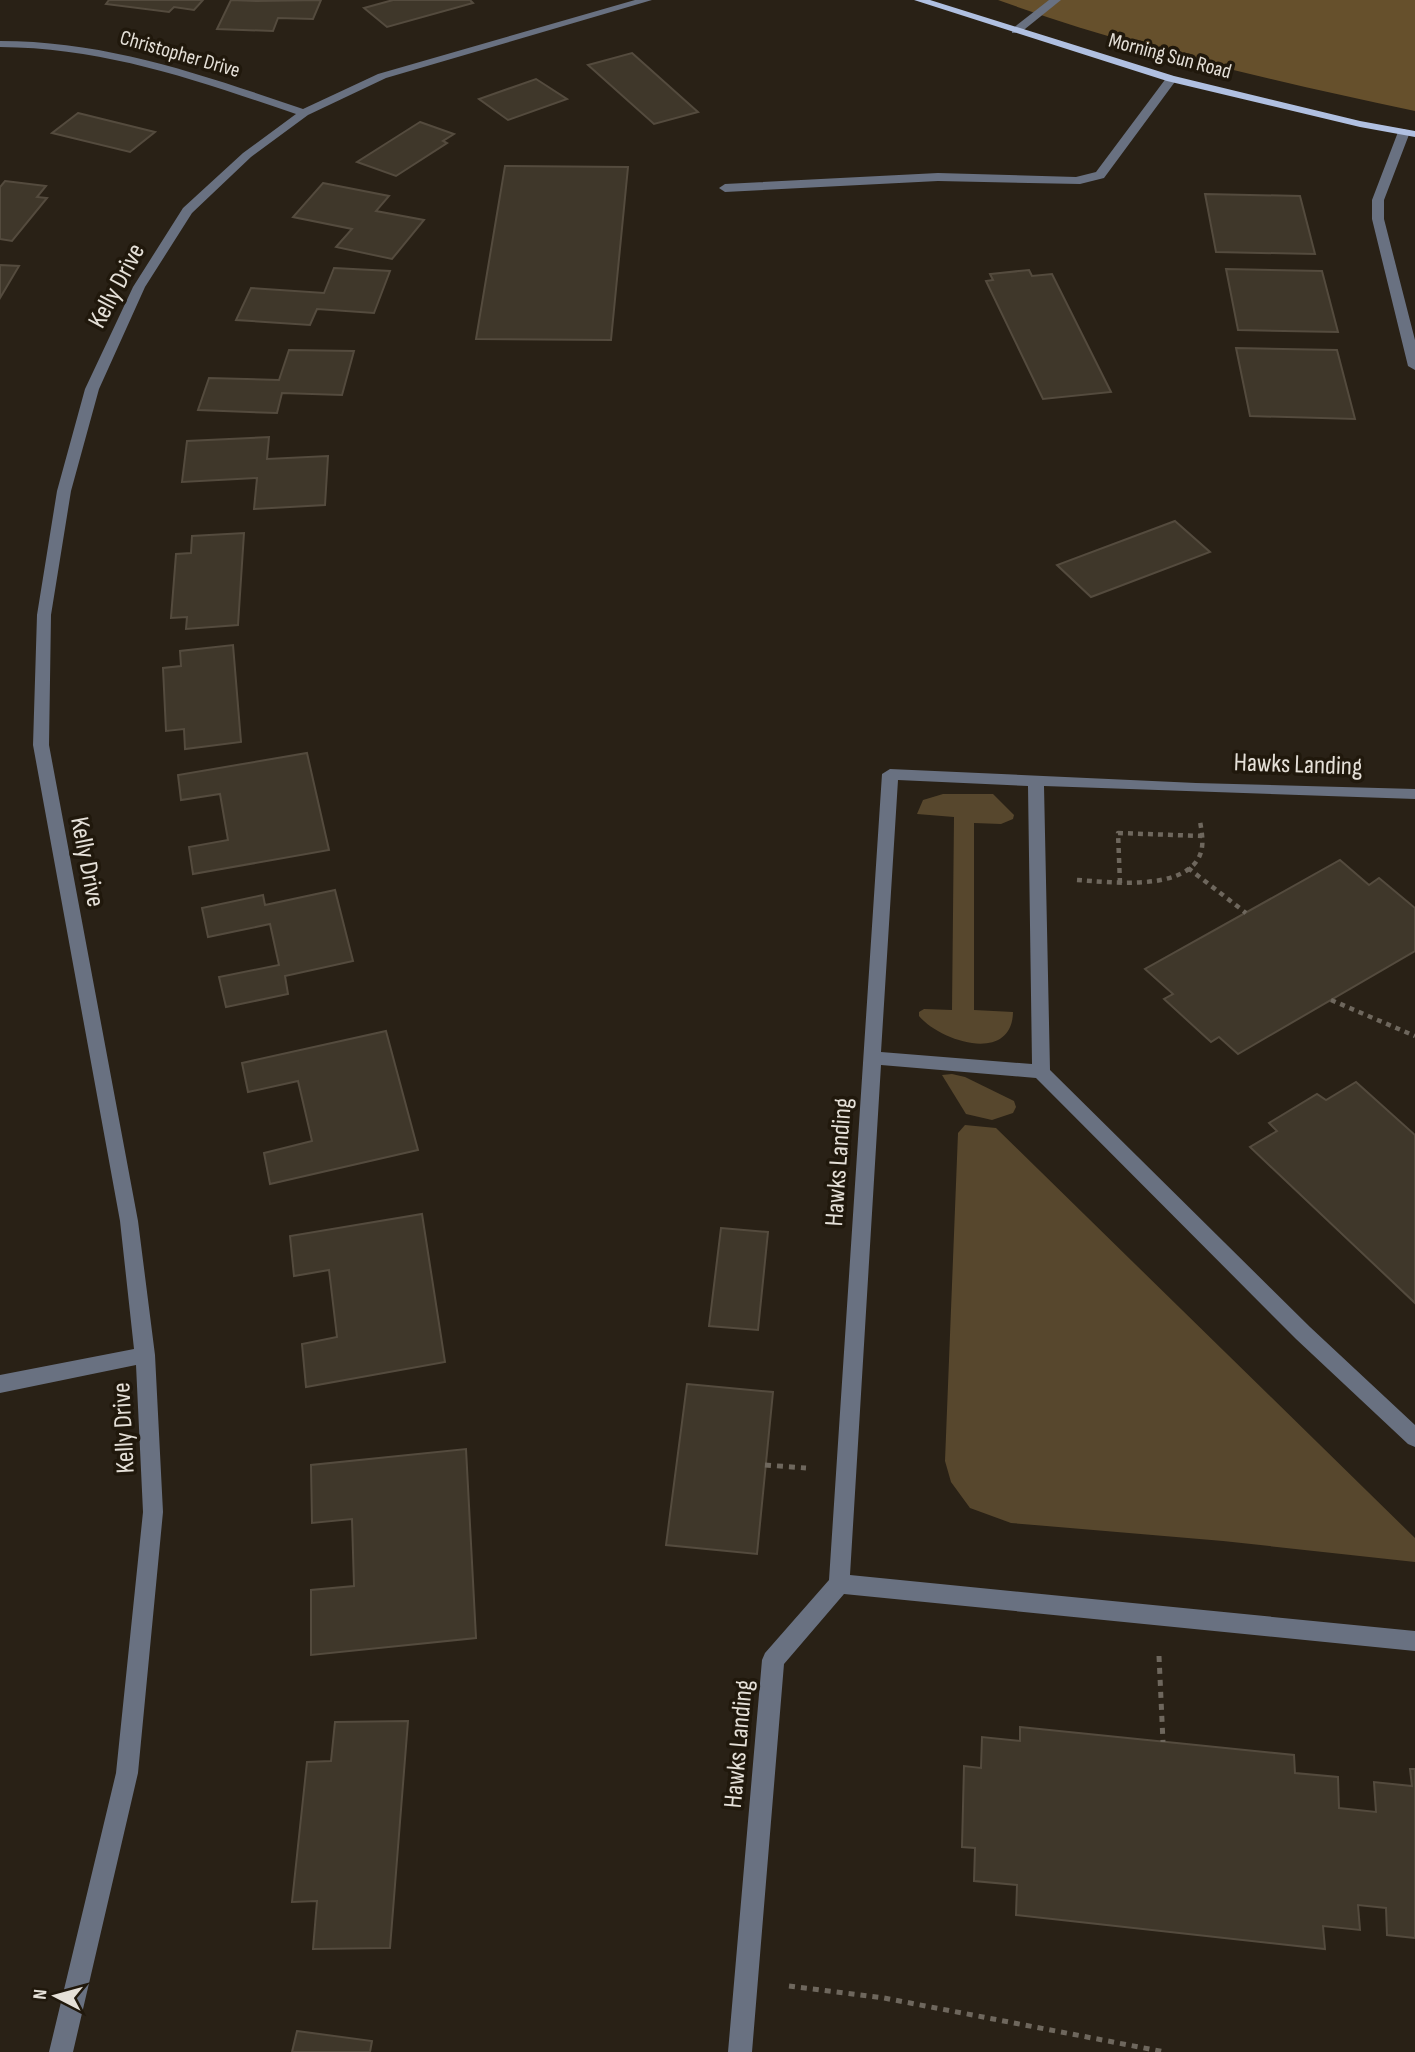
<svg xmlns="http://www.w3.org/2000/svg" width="1415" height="2052" viewBox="0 0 1415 2052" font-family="'Sofia Sans Condensed',sans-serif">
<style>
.green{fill:#57472d}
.forest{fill:#66502c}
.building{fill:#3f372a;stroke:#544b3e;stroke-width:2}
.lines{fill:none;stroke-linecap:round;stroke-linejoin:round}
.path-far1{stroke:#6e675d;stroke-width:4.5;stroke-dasharray:5 5;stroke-linecap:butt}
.path{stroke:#6e675d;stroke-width:5;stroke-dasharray:6 6;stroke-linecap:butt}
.minor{fill:#697181;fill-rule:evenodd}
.major{fill:#b0c0e1;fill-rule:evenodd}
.labels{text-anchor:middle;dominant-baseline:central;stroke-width:7;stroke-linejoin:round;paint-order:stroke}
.far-street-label{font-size:21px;fill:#e5e0d8;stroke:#20180c}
.street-label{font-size:26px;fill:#e5e0d8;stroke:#20180c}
</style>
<rect width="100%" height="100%" fill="#292116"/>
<g class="green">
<path d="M943,794h50l21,21 -1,4 -12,5 -27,-1v187l39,2c-1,52 -72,30 -94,4v-4l5,-3 28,1 2,-193 -37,-3 6,-14z"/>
<path d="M952,1074l13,3 49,24 2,6 -3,6 -21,7 -26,-6 -24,-39z"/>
<path d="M965,1125l31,3 419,410v24l-192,-21 -212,-18 -41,-15 -19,-26 -6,-21 13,-328z"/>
</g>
<path class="forest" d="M998,0h417v111c-141,-30 -281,-62 -417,-111z"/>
<g class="building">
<path d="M109,0h94l-9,10 -20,-3 -5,5 -63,-8z"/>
<path d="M231,0l26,1 64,-1 -8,19 -35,-1 -5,13 -56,-2z"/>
<path d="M393,0h77l3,3 -86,24 -23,-19z"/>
<path d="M632,53l66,59 -44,12 -66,-59z"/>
<path d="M536,79l31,20 -59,21 -29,-21z"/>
<path d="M78,113l77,19 -25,20 -78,-19z"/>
<path d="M420,122l34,12 -11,7 4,2 -51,33 -39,-14z"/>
<path d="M505,166l123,1 -17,173 -135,-1z"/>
<path d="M5,181l41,5 -9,11 10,1 -35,43 -12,-2v-52z"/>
<path d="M323,183l66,13 -13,15 48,9 -32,39 -56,-12 16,-18 -59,-12z"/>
<path d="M1205,194l95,2 15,58 -99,-2z"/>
<path d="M0,265l19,1 -19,32z"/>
<path d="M334,268l56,3 -16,42 -57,-4 -7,16 -74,-5 15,-32 73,5z"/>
<path d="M1226,269l96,2 16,61 -100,-2z"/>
<path d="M1029,270l3,6 20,-2 59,118 -68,7 -57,-118 7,-1 -3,-6z"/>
<path d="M1236,348l101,2 18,69 -105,-3z"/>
<path d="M289,350l65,1 -12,44 -60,-2 -5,20 -79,-3 11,-32 70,2z"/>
<path d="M269,437l-2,22 61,-3 -3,49 -71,4 3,-31 -75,4 5,-41z"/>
<path d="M1175,521l35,31 -119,45 -34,-32z"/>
<path d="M244,533l-6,92 -52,4 1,-12 -16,1 5,-64 15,-1 1,-17z"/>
<path d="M233,645l8,97 -56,7 -1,-20 -18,2 -3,-63 18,-2 -1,-15z"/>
<path d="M307,753l22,97 -136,24 -4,-27 39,-7 -8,-46 -39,6 -3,-25z"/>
<path d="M1340,860l29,25 10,-7 36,30v43l-177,103 -19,-17 -8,5 -47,-43 9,-5 -28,-25z"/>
<path d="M335,890l18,71 -68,15 3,18 -62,13 -7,-30 60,-12 -9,-41 -62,13 -6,-29 61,-13 2,10z"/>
<path d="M386,1031l32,119 -148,34 -6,-31 48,-12 -14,-60 -50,11 -6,-29z"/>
<path d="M1356,1082l59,53v168l-165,-156 27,-16 -8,-8 48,-29 9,6z"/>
<path d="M422,1214l23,148 -139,25 -4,-43 35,-7 -8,-67 -35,6 -4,-40z"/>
<path d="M721,1228l47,4 -10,98 -49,-4z"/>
<path d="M687,1384l86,8 -16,162 -91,-9z"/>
<path d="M466,1449l10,189 -165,17v-65l43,-4 -2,-67 -40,4 -1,-58z"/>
<path d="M408,1721l-18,227 -77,1 4,-48 -25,1 15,-140 24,-1 4,-39z"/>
<path d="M1020,1727l274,28 1,18 43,4 1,31 37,4 -2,-30 38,4 -2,-17h5v169l-28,-3 -1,-27 -28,-3 2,25 -37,-4 2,23 -309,-34 1,-30 -43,-4 1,-33 -13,-1 2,-81 17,2 1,-31 38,4z"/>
<path d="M297,2031l75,10 -2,11h-78z"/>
</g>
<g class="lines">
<g class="path-far1">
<path d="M1188,868l58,45"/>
<path d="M1077,880c31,2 102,11 121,-21 7,-12 4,-25 2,-38"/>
<path d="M1120,883l-2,-50 84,3"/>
<path d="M1331,1000l84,36"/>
</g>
<g class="path">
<path d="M765,1465l41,3"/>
<path d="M1159,1656l4,86"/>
<path d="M789,1986l95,12 281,54"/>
</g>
<g class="minor">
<path d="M635,0h17l-266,78 -78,37 -57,42 -59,56 -47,74 -46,102 -28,102 -20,124 -2,130 89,476 17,134 8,157 -25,261 -65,279h-24l67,-279 27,-261 -7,-147 -136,28v-18l134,-26 -14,-128 -87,-476 4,-130 20,-124 28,-102 48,-102 50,-79 60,-55 53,-39c-100,-34 -190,-66 -296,-67v-6c107,0 203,34 303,68l75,-35z"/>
<path d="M1049,0h12l-41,33h-8v-4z"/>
<path d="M1171,76l6,3 -73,99 -24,6 -142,-3 -213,11 -6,-4 6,-4 213,-11 138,4 20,-5 71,-95z"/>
<path d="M1404,129l6,3 -26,68v19l31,121v30l-7,-4 -36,-147v-19l26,-68z"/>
<path d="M890,769l306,14 219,6v10l-371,-13 6,284 260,257 105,98v22l-7,-3 -112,-105 -260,-261 -155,-13 -31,510 565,56v20l-571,-57 -60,70 -32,388h-24l34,-392 3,-7 64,-73 53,-806zM898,780l130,6 4,278 -151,-12z"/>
</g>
<path class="major" d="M914,0h16l244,76 186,45 55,10v6l-55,-10 -193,-46z"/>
</g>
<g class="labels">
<g class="far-street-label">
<text transform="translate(180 54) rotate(16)">Christopher Drive</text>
<text transform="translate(1170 56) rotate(15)">Morning Sun Road</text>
</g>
<g class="street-label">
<text transform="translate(117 286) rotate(-62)">Kelly Drive</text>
<text transform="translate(1298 765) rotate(2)">Hawks Landing</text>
<text transform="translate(87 862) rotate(79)">Kelly Drive</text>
<text transform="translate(839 1162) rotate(-86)">Hawks Landing</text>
<text transform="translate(124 1428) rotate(-93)">Kelly Drive</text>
<text transform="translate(739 1744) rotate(-85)">Hawks Landing</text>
</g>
</g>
<g transform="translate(56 1996) rotate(276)" stroke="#20180c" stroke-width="5" paint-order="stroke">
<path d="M0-5L12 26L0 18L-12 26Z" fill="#e5e0d8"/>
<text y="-10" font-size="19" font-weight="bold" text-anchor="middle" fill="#e5e0d8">N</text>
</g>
</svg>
